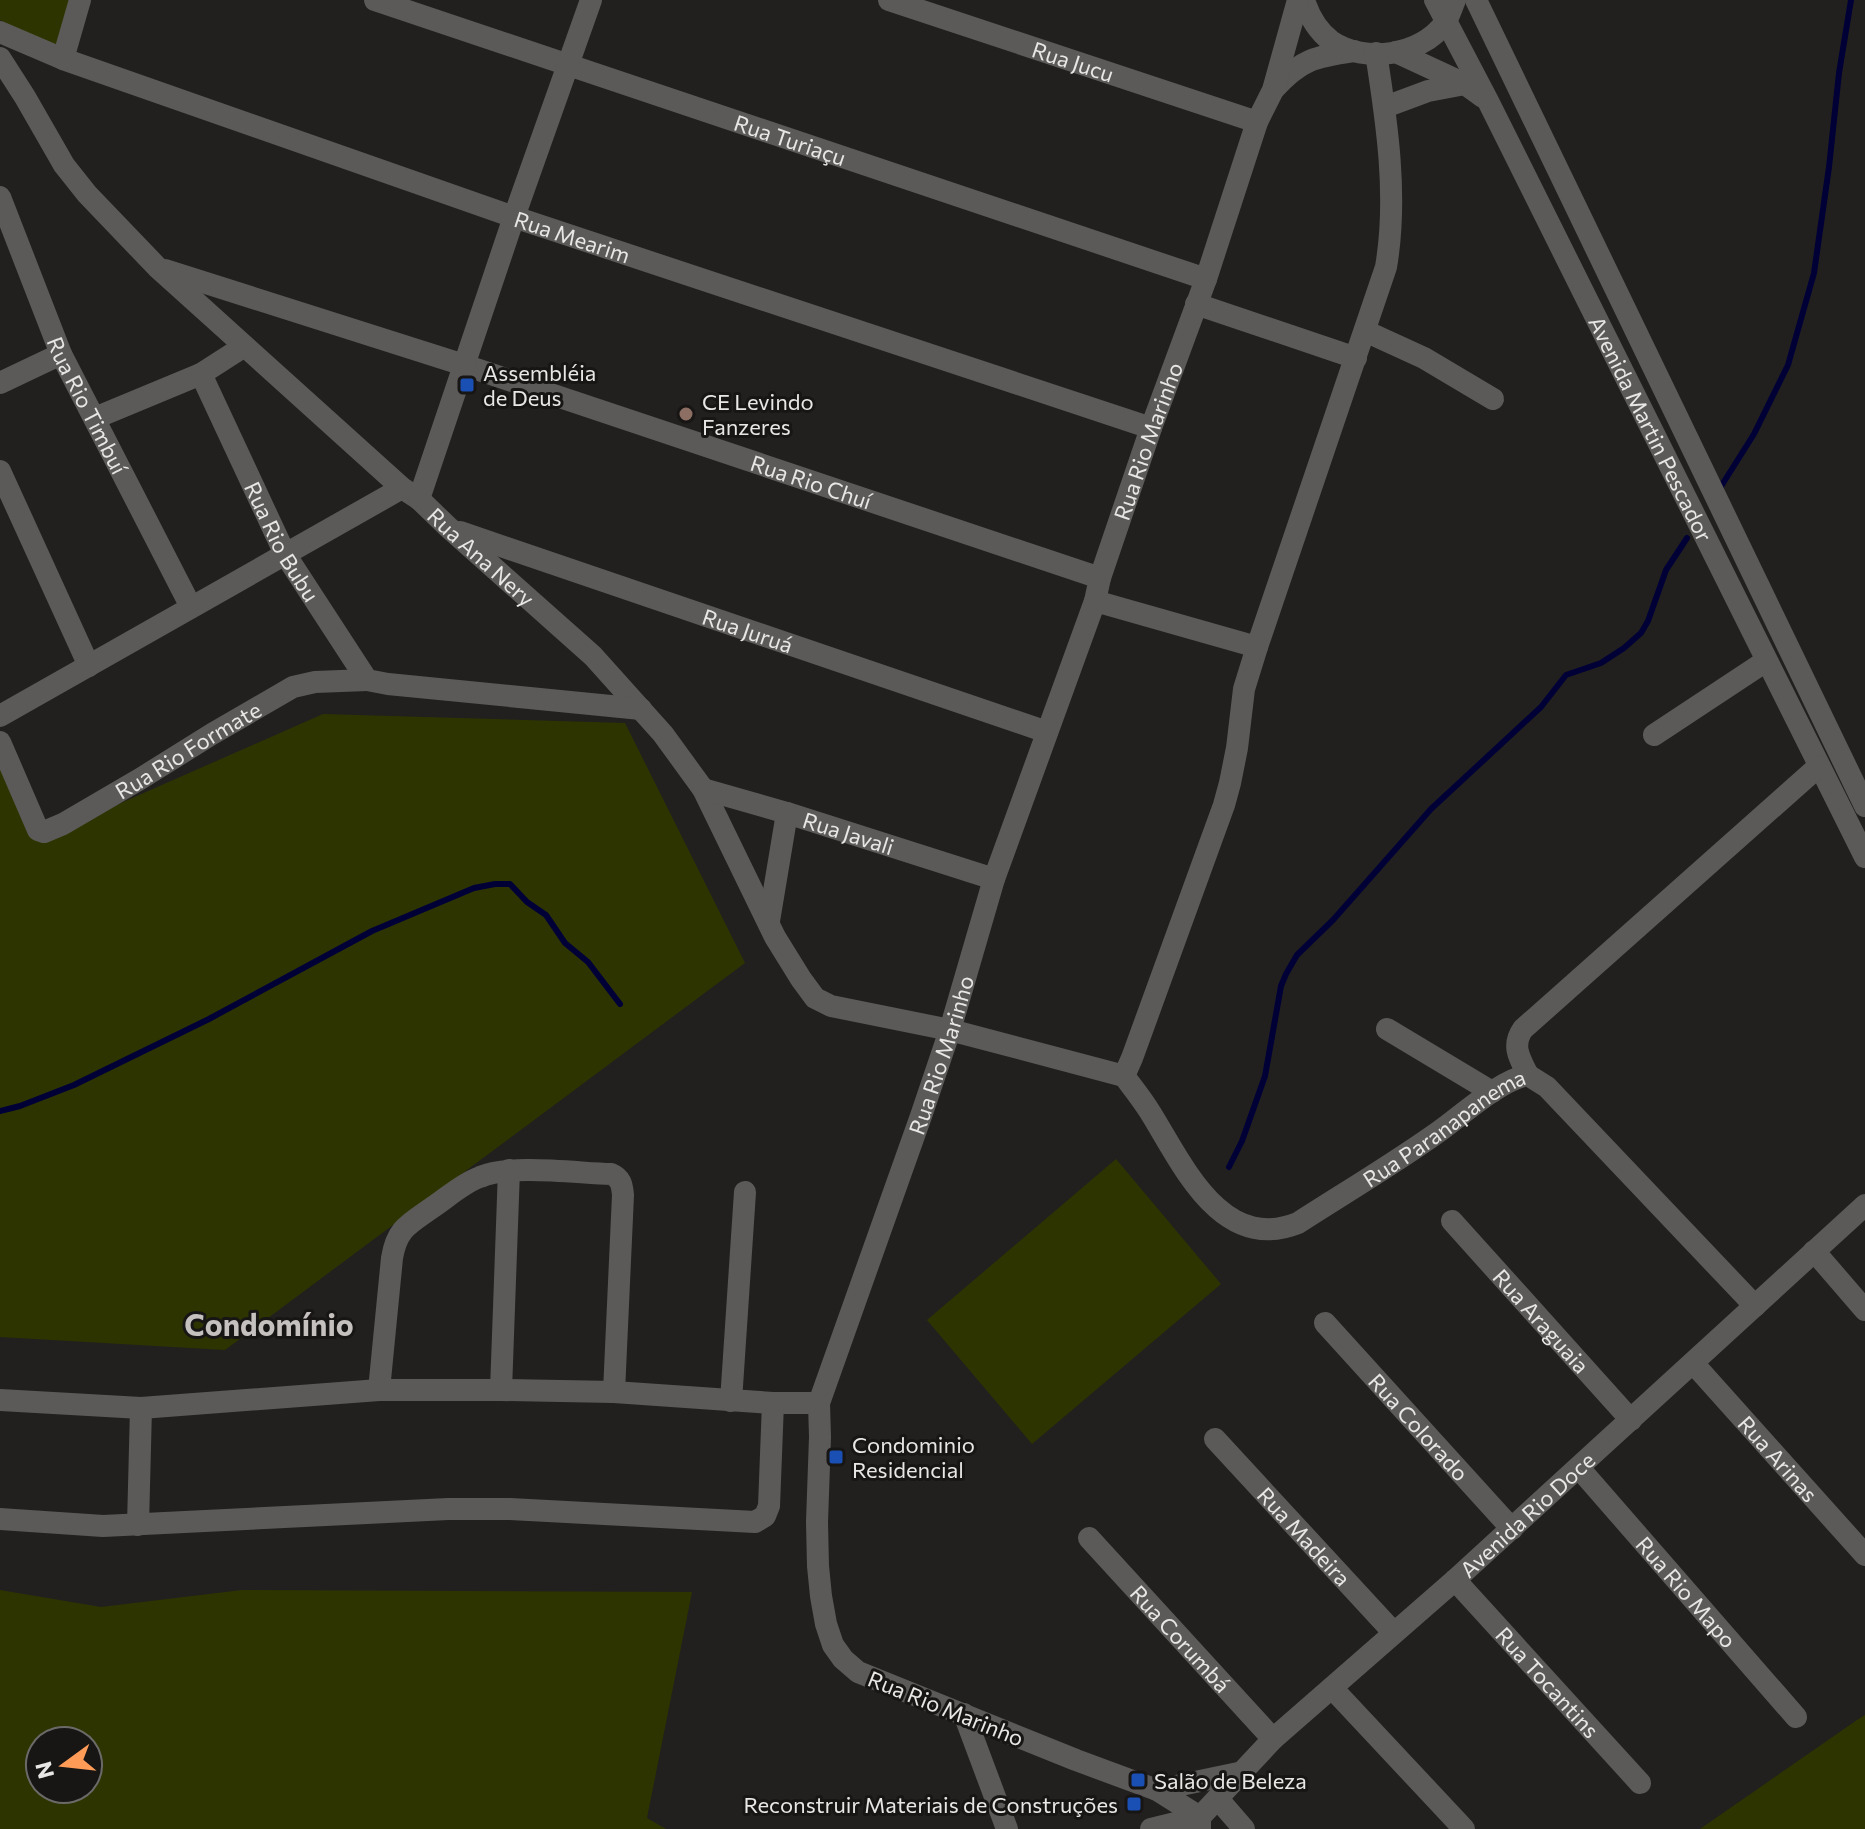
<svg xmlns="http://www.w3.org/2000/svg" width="1865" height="1829" viewBox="0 0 1865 1829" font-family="Commissioner,sans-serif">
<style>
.green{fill:#2e3400;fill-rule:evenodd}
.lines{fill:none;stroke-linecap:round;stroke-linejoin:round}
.stream{stroke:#000037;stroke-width:6}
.minor{stroke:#5c5a58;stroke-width:22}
.transit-dot{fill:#1a4fb4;stroke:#181615;stroke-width:3}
.education-dot{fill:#8d6e63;stroke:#181615;stroke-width:3}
.labels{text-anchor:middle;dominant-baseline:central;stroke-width:6;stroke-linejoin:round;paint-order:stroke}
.street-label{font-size:22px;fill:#e8e7e5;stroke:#181615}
.poi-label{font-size:22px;fill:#e8e7e5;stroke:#181615;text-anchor:start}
.district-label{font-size:30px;font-weight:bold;fill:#c4c1bf;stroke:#181615}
</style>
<rect width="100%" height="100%" fill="#22201e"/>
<g class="green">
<path d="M0,0h72l-13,50 -59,-30z"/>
<path d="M323,714l302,9 120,240 -520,387 -225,-13v-574l37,77z"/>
<path d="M1116,1159l105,125 -189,160 -105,-124z"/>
<path d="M0,1590l101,17 141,-17 450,2 -45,226 19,11h-666zM40,1741h48v48h-48z"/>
<path d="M1865,1715v114h-165l157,-109z"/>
</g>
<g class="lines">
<g class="stream">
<path d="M1720,488l34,-54 34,-69 26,-92 15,-106 10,-94 12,-73"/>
<path d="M0,1111l20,-5 54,-21 135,-66 163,-88 102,-43 21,-4h15l17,18 19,13 19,28 23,19 32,42"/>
<path d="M1229,1167l13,-26 23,-65 16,-90 5,-12 11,-19 36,-35 98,-111 110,-102 25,-32 35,-12 23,-15 17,-15 7,-12 18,-51 21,-32"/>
</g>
<g class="minor">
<path id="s1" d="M375,0l831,279"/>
<path id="s2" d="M889,0l368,122"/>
<path d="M1304,0c5,16 14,31 27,41 34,23 89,15 114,-18 4,-6 7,-16 10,-23"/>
<path id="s3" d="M1435,0l53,101 377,756"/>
<path d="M1476,0l389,806"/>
<path id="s4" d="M0,32l63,27 451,158 637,211"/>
<path d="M1396,52l69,32 18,13"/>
<path id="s5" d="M0,58l25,39 39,68 23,29 70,73 245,221 17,11 29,28 145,129 70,78 40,55 72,148 26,42 14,19 16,8 119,24 174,46"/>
<path d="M63,59l17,-59"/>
<path d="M1274,89c27,-30 41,-32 80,-38"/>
<path d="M1385,107l43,-16 37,-7"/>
<path id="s6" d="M0,197l61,157 130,253"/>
<path id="s7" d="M165,270l299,95 636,213"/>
<path d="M1196,304l160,54"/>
<path d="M1365,331l59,27 69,41"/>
<path id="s8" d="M201,374l84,180 82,126 21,4 253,25"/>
<path d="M0,383l61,-29"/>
<path d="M95,418l106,-44 42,-27"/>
<path d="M0,471l89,195"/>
<path d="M419,499l95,-282 77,-217"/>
<path id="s9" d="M460,532l587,200"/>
<path d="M1095,601l162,46 129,-380c12,-70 1,-144 -10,-214"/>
<path d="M0,716l402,-228"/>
<path d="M1654,735l112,-74"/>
<path id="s10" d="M0,742l38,88 6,2 19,-8 77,-45 72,-45 81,-47 22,-5 52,-2"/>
<path id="s11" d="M703,789l84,24 207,66"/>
<path d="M769,921l18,-108"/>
<path d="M1387,1029l105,63"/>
<path d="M1528,1075c-8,-16 -17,-29 -5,-46l296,-263"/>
<path id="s12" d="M1124,1076c9,12 18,23 26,36 32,51 71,142 148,111 45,-29 92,-57 136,-88 25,-17 65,-55 94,-60l19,12 208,219"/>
<path d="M1124,1076l8,-18 92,-253 6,-22 7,-35 7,-59 13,-42"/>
<path id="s13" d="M1452,1221l179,199"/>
<path d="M1814,1251l51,59"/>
<path id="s14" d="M1325,1323l187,206"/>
<path id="s15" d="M1693,1363l172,192"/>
<path d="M379,1390l13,-132c5,-30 17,-34 41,-51 15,-10 30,-24 47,-30 31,-13 95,-4 131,-3 10,4 11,11 12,21l-9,197"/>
<path d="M501,1390l8,-220"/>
<path d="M0,1400l141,8 238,-18h122l113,2 159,11h46"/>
<path d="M731,1401l14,-209"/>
<path id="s16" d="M1215,1439l179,194"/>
<path id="s17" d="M1579,1468l217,249"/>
<path d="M0,1519l103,7 345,-17h62l245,13 10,-6 4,-10 4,-103"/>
<path d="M138,1525l3,-117"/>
<path id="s18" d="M1089,1538l184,201"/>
<path id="s19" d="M1455,1580l185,203"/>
<path d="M1332,1688l132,141"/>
<path d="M964,1714l43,115"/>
<path d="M1157,1790l86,-18"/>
<path d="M1218,1799l26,30"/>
<path id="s20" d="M1200,1817l-43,-27 -81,-30 -218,-88 -15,-13 -10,-14 -7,-21 -5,-28 -3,-30 -1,-44 3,-85 -1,-34 102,-287 29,-86 44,-151 101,-278 5,-23 51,-150 55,-149 51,-157 16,-32 25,-90"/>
<path d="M1151,1829l49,-12"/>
<path id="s21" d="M1200,1829v-12l73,-78 182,-159 410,-375"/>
</g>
</g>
<g class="transit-dot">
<rect x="459" y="377" width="16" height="16" rx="4"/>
<rect x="828" y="1449" width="16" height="16" rx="4"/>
<rect x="1130" y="1772" width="16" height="16" rx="4"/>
<rect x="1126" y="1796" width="16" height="16" rx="4"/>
</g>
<circle class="education-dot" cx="686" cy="414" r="8"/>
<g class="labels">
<g class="street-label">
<text stroke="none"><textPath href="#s2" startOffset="194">Rua Jucu</textPath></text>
<text stroke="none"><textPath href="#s1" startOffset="438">Rua Turiaçu</textPath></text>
<text stroke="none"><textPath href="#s4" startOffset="608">Rua Mearim</textPath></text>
<text stroke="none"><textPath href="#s6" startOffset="226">Rua Rio Timbuí</textPath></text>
<text stroke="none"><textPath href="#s3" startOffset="480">Avenida Martin Pescador</textPath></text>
<text stroke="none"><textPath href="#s20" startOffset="1670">Rua Rio Marinho</textPath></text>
<text stroke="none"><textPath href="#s7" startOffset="680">Rua Rio Chuí</textPath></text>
<text stroke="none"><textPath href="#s8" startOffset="186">Rua Rio Bubu</textPath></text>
<text stroke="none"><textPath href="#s5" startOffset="698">Rua Ana Nery</textPath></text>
<text stroke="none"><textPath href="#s9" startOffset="304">Rua Juruá</textPath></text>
<text stroke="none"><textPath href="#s10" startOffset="268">Rua Rio Formate</textPath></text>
<text stroke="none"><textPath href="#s11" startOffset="152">Rua Javali</textPath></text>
<text stroke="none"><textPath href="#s20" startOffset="1022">Rua Rio Marinho</textPath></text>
<text stroke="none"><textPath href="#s12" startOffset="424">Rua Paranapanema</textPath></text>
<text stroke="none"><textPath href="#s13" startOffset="134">Rua Araguaia</textPath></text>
<text stroke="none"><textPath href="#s14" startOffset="140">Rua Colorado</textPath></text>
<text stroke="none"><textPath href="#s15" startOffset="128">Rua Arinas</textPath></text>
<text stroke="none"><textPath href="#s21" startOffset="458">Avenida Rio Doce</textPath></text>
<text stroke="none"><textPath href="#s16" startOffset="132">Rua Madeira</textPath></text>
<text stroke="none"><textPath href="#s17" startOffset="164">Rua Rio Mapo</textPath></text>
<text stroke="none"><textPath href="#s18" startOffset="136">Rua Corumbá</textPath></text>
<text stroke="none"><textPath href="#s19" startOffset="138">Rua Tocantins</textPath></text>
<text transform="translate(946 1708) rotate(22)">Rua Rio Marinho</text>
</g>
<g class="poi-label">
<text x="483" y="372">Assembléia<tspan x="483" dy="25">de Deus</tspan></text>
<text x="702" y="401">CE Levindo<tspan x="702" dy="25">Fanzeres</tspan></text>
<text x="852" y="1444">Condominio<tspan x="852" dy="25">Residencial</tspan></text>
<text x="1154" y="1780">Salão de Beleza</text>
<text x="1118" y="1804" text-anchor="end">Reconstruir Materiais de Construções</text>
</g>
<g class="district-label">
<text x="269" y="1323">Condomínio</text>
</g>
</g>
<g transform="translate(64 1765) rotate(255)"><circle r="38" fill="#181615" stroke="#6b6a68" stroke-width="2"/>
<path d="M0-6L14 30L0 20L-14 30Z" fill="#fe9c57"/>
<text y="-12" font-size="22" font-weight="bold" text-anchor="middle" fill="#e8e7e5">N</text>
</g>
</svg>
